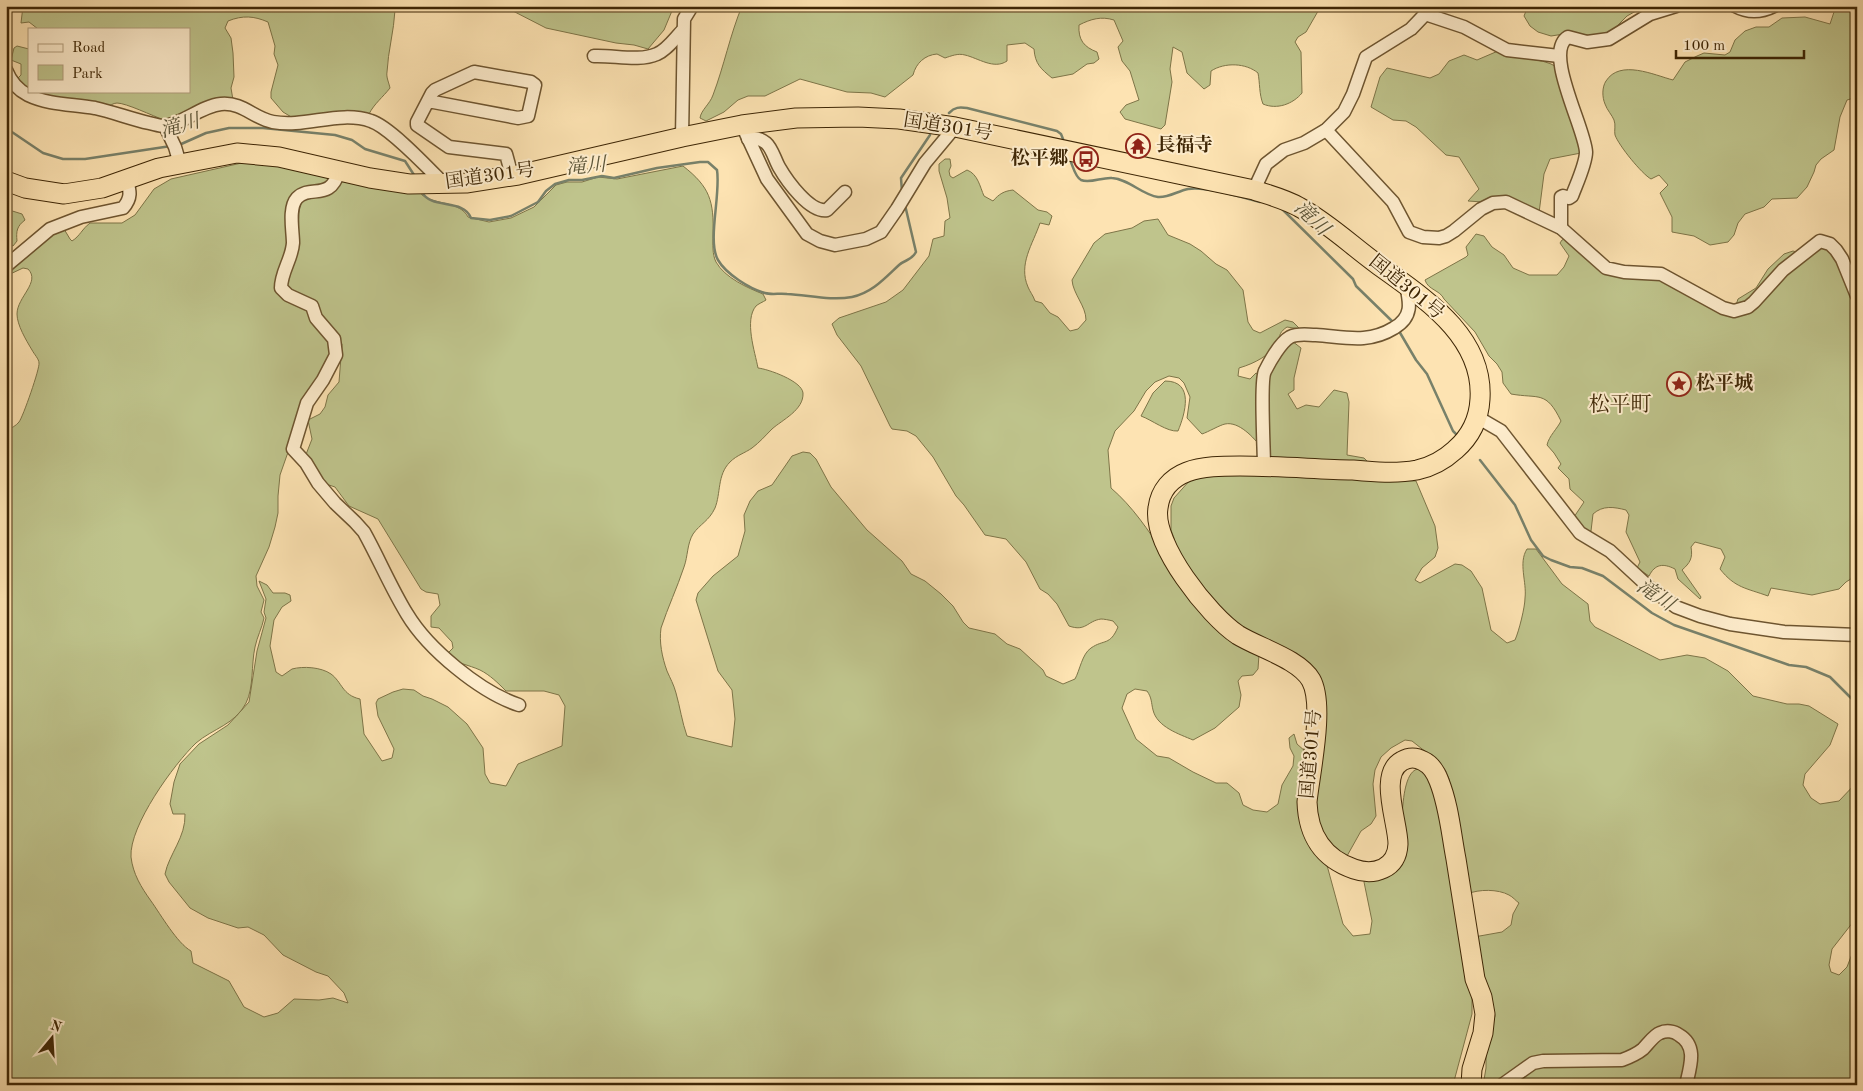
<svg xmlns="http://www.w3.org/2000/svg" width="1863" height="1091" viewBox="0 0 1863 1091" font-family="'Old Standard TT','Noto Serif JP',serif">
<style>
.green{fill:#bfc48c;stroke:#7e7548}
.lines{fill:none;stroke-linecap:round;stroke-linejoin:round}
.stream{stroke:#78816a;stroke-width:2.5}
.minor-casing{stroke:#6e5530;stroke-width:15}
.highway-casing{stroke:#3e2605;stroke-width:21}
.minor{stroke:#feedcd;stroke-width:12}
.highway{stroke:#fde3b2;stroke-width:19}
.labels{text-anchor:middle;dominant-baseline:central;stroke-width:4;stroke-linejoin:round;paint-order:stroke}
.street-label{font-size:19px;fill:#3e2605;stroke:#feedcd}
.poi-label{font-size:19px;font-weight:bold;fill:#3e2605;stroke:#feedcd;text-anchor:start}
.water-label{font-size:20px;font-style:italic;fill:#5b5437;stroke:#feedcd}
.quarter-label{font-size:21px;fill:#3e2605;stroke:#feedcd}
</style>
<rect width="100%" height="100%" fill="#fde3b2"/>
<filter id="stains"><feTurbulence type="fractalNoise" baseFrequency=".004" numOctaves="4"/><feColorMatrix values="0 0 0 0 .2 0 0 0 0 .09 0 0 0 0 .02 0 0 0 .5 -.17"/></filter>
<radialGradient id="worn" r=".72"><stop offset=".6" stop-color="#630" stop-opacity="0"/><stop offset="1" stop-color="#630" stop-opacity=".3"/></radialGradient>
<g class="green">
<path d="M23,6h451l-6,4 -19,-3 -12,2 -10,-3 -13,3 -19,1c-1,21 -7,41 -8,62 -1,5 2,11 3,16 -7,9 -16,16 -21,26l-19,-1 -25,5h-32l-10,-6 -12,-14v-6l7,-27 -4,-11 1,-8 -7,-24c-14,-6 -25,-7 -40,-1l-3,7 6,10 2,15 1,24 -3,11 2,12 -15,1 -15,4 -39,15c-11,-4 -38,-17 -47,-17 -4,0 -7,3 -11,4 -5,1 -10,1 -15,2 -26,2 -71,-5 -80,-32l6,2 4,-4v-11l-10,-4 3,-12 3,-2 12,3v42h160v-62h-151l-9,-7 -8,1z"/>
<path d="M484,6h190l-10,24 -16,19 -14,-4 -18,-2 -70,-15 -35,-18 -21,-1z"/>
<path d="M742,6h579l-15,26 -8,5 -3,5 6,10 1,41c-9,11 -25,17 -39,11 -4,-10 -3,-21 -5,-31 -12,-10 -33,-11 -47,-2l-1,14 -6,4 -17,-16 -5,-21 -9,-5 -3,22 2,13 -7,43 -4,4 -36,-10 -5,-7 6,-7 13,-5 -9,-29 -8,-10 -4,-14 5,-6 -9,-21c-13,-4 -23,-1 -35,5 -1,15 5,22 18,27l2,7 -5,4 -7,1 -14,10 -21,4c-11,-9 -17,-14 -18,-29l-9,-6 -18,2v16c-13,9 -29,-3 -42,-6 -7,-2 -14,1 -20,3l-8,-4c-12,1 -21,9 -24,21l-28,22 -14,-4 -24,-1 -47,-13 -35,17h-17l-10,4 -14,12 -18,9 -6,-3c1,-8 10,-14 13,-23 11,-29 17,-60 29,-89z"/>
<path d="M1528,6h117l-18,10 -19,19 -12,3 -32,-4 -13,2 -13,-4 -8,-6 -6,-10z"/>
<path d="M1836,6h21v93l-3,-1 -7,2 -7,17 -6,33 -13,9 -5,6 -2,7 -7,15 -10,11 -25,1 -8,8 -19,7 -7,9 -4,12 -6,7 -18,3 -16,-9 -22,-4v-15l-12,-24 8,-8 -9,-10 -8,4c-9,-5 -32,-33 -36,-44 -1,-4 1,-10 -1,-15 -2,-5 -7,-10 -9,-16 -3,-7 -3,-17 1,-23 14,-22 48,-6 67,-1l12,-18 12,-6 7,-3 21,2 5,-3 5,-12 10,-9 11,-4h13l13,-9 23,-1 25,7z"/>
<path d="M1498,51c18,10 41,5 59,16l24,86 -31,6 -6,15 -5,39 -56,-11 -15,-1 11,-12 -20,-32 -13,-2 -30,-28 -10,-6 -13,-1 -22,-13 9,-30 7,-9 43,10 9,-4 10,-13 15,-6 13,5z"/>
<path d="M945,159h5l1,7 -2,5 1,5 3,2 14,-8c11,4 13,17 17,26l9,5c6,-7 11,-10 20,-11l25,20 9,2 5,4 -3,9 -9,-2c-7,21 -22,41 -12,64 2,5 5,8 7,14l7,2 8,10 8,4 12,14 8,-2 8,-9c0,-14 -13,-26 -14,-40l22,-37 11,-9 27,-6 12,-7 14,-2 10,16 22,9 11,7 15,13 11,6 16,20 5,32 5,8 7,3 25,-13 8,2 7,7 -13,-2c-6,4 -9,8 -7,16 -11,12 -24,20 -41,25l-1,8 12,3 6,-6 5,3v71c-7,-9 -22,-26 -36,-23 -5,1 -17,8 -23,10l-15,-16 3,-21 -6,-14 -5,-5 -10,-2 -14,6 -9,9 -12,20 -19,20 -7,19 3,38c43,37 64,95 104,136 12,13 29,21 44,30l-1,15 -5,6 -11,1 -4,5 3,14 -2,12 -24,21 -22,12c-14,-6 -36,-13 -40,-30 -2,-8 -1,-12 -6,-19l-12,-2 -8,5 -5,14 14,31 21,17 12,2 24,14 23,11h11l12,10 4,12 10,5 14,2 11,-8 4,-19 11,-19 1,-10 -4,-8 -1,-10 5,-4 3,10 9,8 -5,63 3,15 9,17 12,11 18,66 10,12 17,-2 2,-13 -8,-39 1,-4c17,1 28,-8 36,-22 2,-15 -4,-92 21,-87 14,3 16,25 20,36l30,188v21l-19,71h-1447v-654c5,-3 10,-5 13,-9 4,-5 21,-54 20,-59 0,-4 -5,-9 -7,-13 -6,-10 -15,-25 -15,-36 0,-17 24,-32 11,-45l-5,-1 -17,8v-4c18,-15 36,-36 58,-43l6,10 2,2c8,-5 10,-12 18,-18h32l13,-8 19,-26 17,-10 75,-17 20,-1 66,14 2,3c-11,17 -29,7 -40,20 -10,13 -2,35 -4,50 -2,14 -14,26 -11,41l7,8 25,13c4,20 27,24 22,49l-33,54 -8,32 -5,10 -7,20 -2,21v17l-3,14 -6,20 -13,29 1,10 7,14 -3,12 3,6c-2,10 -7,19 -9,29 -4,18 -1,40 -9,56 -10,21 -34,26 -50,40 -22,21 -67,83 -65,114 2,17 10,30 20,44 10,14 26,42 40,50l2,12 36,18 15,26 20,10 14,-4 16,-14 25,1 14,-2 15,5 -4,-10 -16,-17 -12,-4 -33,-17 -19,-20 -16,-8 -10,1 -30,-10 -18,-10 -21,-26 -4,-8c4,-20 21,-37 20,-60h-12l-3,-10 4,-22 6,-18 19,-20 29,-19 21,-23 8,-51 9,-33 -2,-6 2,-13 -7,-18 8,4 6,8h12l5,2 1,6 -9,6 -8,13 -4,26 6,26 6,4c3,-2 7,-5 10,-7 11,-3 29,-2 39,5 11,8 11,21 29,25l4,35 18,27 10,-3 2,-9 -16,-33 -2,-13 2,-4 15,-7 10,-3 11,1 9,6 9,3 16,8 19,17 16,24 2,26 5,9 16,3 12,-22 44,-18 3,-40 -6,-11 -15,-4h-38c-8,-8 -16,-16 -26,-21 -11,-5 -24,-7 -35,-14l8,-8 -1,-6 -13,-14 -8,-1v-11l9,-11 -2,-11 -12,-2 -5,-3 -43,-70 -29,-13 -14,-19 -21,-7 -6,-8 -3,-15 7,-18 -4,-19 12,-6 5,-7 3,-12 11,-13 3,-38 -24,-28 -2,-9 -6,-5 -21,-9 -6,-6c2,-14 11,-27 12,-41 0,-14 -6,-35 4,-46 6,-7 18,-4 26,-7 8,-4 10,-12 17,-16l39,9 39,4 2,5c13,10 38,6 46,22l21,5 22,-4 23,-11 22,-22 11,-3h15l16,-5 19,2 66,-13c27,21 31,35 30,69 0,9 -1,19 3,27 9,16 32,26 47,32l3,6c-3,2 -8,4 -10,6 -12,14 -1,46 2,62 10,1 44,13 45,25 1,17 -21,27 -31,36 -7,7 -12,13 -20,19 -7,5 -15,7 -22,14 -13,13 -9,31 -15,46 -6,13 -15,16 -22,26 -6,10 -5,22 -9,33 -7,21 -16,40 -23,61 -2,14 1,29 6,43 3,7 7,14 9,22 4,14 6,29 11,43l45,11 3,-28 -3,-29 -14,-19 -22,-71 2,-7 15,-17 25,-20 7,-25 -1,-16 6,-14 8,-10 14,-6 20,-29 11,-4 7,1 6,6 15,28 36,43 35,31 9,13 14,7 16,13 12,12 10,16 6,6 26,6 12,10 13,5 23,21 3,6 17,8 12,-5c5,-9 7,-25 16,-31 13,-9 19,-2 27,-21l-5,-6c-4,-1 -9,-2 -12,-2 -14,2 -15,13 -32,7l-12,-22 -9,-10 -8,-5 -14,-27 -20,-23 -21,-4 -21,-30 -8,-9 -23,-39 -17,-21 -9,-5 -15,-2 -2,-3 -29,-60 -24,-31 -5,-11 7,-6 47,-16 17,-12 26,-34 4,-17 11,-3 1,-15 5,-3 -3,-20 -8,-27v-7z"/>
<path d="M6,209l16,5 3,6c-8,6 -9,11 -8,21l-4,5 -7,-3z"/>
<path d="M1476,234l8,2 8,11 12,8 9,13 16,7h28l7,-8 5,-11 -9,-13 2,-3 7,-3 18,21 67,17 77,39 84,-67c7,1 13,2 18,7 10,10 19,37 24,51v270l-11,7 -7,7 -27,6 -41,-7 -3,8c-22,-8 -33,-8 -48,-27l5,-12 -4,-8 -26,-7 -4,5c2,11 -1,16 -9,23l19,27 -1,2 -22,-20 -3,-10c-12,-6 -20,-5 -26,7l-12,-8 3,-6 -14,-30 3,-17 -3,-5c-12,-3 -23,-5 -33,4l-2,17 -5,1 -12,-15 10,-15 -14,-13 -1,-10 -11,-11 3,-4 -7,-11 -7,-8c2,-9 10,-16 14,-24 -15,-31 -22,-22 -50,-27l-8,-11 -1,-11 -5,-8 -8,-8 -14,-24 -31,-33c-4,-9 -16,-9 -19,-19l41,-23 2,-2 -2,-8z"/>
<path d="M1793,251l7,2 -45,46 -20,9 3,-9 18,-11 12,-19 16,-15z"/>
<path d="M1292,341l9,7 -7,30v12l-6,4 9,15 9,-4 13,2 15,-17 13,3 2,9 -2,53 17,3 3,3 -2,4 -99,-4 2,-91z"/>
<path d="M1165,381c30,0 20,33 13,50 -11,1 -26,-11 -37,-15l12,-23z"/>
<path d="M1217,473l199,8 19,45 3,22 -3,9 -13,11 -7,12 5,3 35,-19 7,1 9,6 11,17 9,42 16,13 8,-3c4,-9 10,-33 10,-42 2,-16 -7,-35 2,-49h9l26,35 26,20 2,17 5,6 65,33 27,-5 18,3 23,13 25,25 34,8h12l10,2 29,18 -8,21 -25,29 -2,11 8,13 9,6 19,-3 18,-19v135l-25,32 -3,16 2,7 8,3 8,-8 5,-13 5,-5v136h-167l5,-24 -16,-31 -53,25 -69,1 -59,29h-7l-7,-5 2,-12v-22l9,-30 -3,-15 -11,-23 -7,-41 28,-5 9,-7 2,-11 6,-11c-3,-2 -6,-6 -10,-8 -11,-6 -30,-6 -42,-1l-18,-115 -3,-8 -10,-11 -24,-19 -7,-1 -14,8 -10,9 -6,13 -2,14 3,32 -5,8 -10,7 -14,25 -8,-5 -14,-12 -11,-28 7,-125 -94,-66 -50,-65 -3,-17 -3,-8v-24l3,-8 17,-19z"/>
<path d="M1672,1035l15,12 -4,38h-177l33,-20 75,-1 45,-27z"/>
</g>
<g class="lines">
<g class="stream">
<path d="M949,113c6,-6 10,-6 18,-5l90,23 4,3 2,5"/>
<path d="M6,128l37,25 20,6h22l86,-13"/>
<path d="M179,145l27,-12 23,-5h34l72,7 17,5 13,9 40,12 11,17"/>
<path d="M1070,160c3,6 5,17 11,20 9,4 21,-3 31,-2 17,1 30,17 46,19 10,1 20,-6 30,-8 18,-3 53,8 72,13"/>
<path d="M422,192c9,18 41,6 49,26l19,2 21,-4 27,-14 8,-11 9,-7 14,-4h13l20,-4 12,2 43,-10 43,-6h8l9,8c4,24 -10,71 1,90 8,14 32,29 47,33 6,2 15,0 22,1 21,1 44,7 65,3 20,-4 33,-19 47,-32 7,-6 12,-4 17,-13l-11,-47"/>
<path d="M902,192l-1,-14 29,-43"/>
<path d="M1282,209l71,70 3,7 39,38"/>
<path d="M1399,331l17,29 11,14 26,57 3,3"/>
<path d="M1480,460l35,45 16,35 12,16 8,4 19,7 12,1 21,8 49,37 22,12 115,40 17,2 24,10 27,27"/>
</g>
<defs>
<g id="minor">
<path d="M1735,6c13,7 27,6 39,0"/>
<path d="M1425,14l39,13 43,23 52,6"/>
<path d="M594,56c20,-1 45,6 63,-2 10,-4 18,-16 26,-24"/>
<path d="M6,70c4,10 12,20 22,25 21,10 44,9 67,13 18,4 36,11 54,15 5,1 11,3 15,3 17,-1 37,-20 57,-22 22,-2 32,14 52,18 33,6 66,-12 98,-1 19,6 58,48 74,64"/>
<path d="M428,101l90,17 10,-2 7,-31 -4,-3 -57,-10 -39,18 -3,3 -15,29v3l32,22 57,7 6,22"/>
<path d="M742,125l25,54 40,55 13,7 15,4 31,-6 15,-7 16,-23 28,-46 30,-36"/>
<path d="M165,126l10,21 5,17"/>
<path d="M1326,130l67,72 16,30 14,5 16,1 7,-2 8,-5 27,-22 12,-6 13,-1 55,26 45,40 18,4 37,2 62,34 11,3 14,-4 6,-5 29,-32 37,-29 10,3 6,6 6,9 15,37"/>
<path d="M682,137l2,-118 8,-13"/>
<path d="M748,139c7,-1 12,-1 18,4 6,5 9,17 13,24 8,14 31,46 48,43l18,-18"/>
<path d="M339,171c-9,31 -28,13 -42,27 -9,10 -4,33 -4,45 -1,16 -12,29 -12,45l7,7 24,11 4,12 18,21 2,16 -13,25 -16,23 -14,46 13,14 12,20 17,20 20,19 9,10c15,27 27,56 43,82 21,35 73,78 112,91"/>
<path d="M1254,190l12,-26 18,-14 20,-7 22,-13 18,-18 9,-18 13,-37 45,-28 22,-23"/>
<path d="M1561,228v-31l2,-1 6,2 3,-2c4,-11 14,-32 14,-44 -1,-24 -43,-100 -18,-115l19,5 22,-3 41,-25 26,-8"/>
<path d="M6,266l44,-37 31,-12 42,-9c9,-10 7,-17 4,-28"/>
<path d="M1477,417l24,14 79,102 30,18 41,38 25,18 24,9 30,8 54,8 73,3"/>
<path d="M1264,466c0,-16 -4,-86 1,-95 5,-10 16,-29 25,-34 8,-4 17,-2 26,-2 29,2 52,9 78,-7 19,-11 16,-25 12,-43"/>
<path d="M1502,1085l31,-22 10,-2 79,-1c8,-3 15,-6 21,-11 5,-5 11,-14 17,-16 6,-3 14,-2 19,2 19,11 11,32 7,50"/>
</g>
<path id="highway" d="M6,181l19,7 39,6 38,-6 57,-20 78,-15 42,4 91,21 39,6 57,-1 52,-8 164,-38 60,-12 54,-7 62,-1 41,2 56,8 299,63c15,5 31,9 45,17 28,15 52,38 78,57 45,33 107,71 103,135 -1,20 -10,38 -25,51 -11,10 -24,17 -38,20 -21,4 -43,2 -64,0 -38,-1 -76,-4 -113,-4 -17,0 -38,0 -53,6 -16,6 -27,19 -29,36 -6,36 51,108 80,127 21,13 61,24 73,45 14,25 -1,93 -4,122 1,32 15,56 47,67 20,7 43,0 44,-25 0,-22 -20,-70 4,-83 7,-4 14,-4 21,0 9,4 13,12 16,20 10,25 12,52 17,78 6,40 13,80 19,120l7,18 3,17 -2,19 -11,36 -1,16"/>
</defs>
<use href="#minor" class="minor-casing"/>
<use href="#highway" class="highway-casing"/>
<use href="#minor" class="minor"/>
<use href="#highway" class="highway"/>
</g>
<defs>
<symbol id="temple-ring" viewBox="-11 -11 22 22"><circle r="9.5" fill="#feedcd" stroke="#8f2418" stroke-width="1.5"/><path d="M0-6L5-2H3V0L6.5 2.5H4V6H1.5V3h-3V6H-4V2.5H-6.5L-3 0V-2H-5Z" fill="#8f2418"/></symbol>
<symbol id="bus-ring" viewBox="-11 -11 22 22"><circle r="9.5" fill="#feedcd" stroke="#8f2418" stroke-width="1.5"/><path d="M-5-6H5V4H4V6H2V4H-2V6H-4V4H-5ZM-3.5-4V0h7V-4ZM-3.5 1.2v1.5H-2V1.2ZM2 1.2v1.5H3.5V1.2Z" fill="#8f2418"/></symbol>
<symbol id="sight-ring" viewBox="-11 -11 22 22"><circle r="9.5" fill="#feedcd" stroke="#8f2418" stroke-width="1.5"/><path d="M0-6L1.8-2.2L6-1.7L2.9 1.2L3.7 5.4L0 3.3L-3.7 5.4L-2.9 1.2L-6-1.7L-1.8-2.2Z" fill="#8f2418"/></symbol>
</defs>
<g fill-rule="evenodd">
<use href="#temple-ring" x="1124" y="132" width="28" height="28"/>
<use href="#bus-ring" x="1072" y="145" width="28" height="28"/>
<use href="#sight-ring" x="1665" y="370" width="28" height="28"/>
</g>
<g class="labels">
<g class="street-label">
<text transform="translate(948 128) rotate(9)">国道301号</text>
<text transform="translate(490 177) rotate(-8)">国道301号</text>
<text transform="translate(1406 288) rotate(39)">国道301号</text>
<text transform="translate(1312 754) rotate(-85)">国道301号</text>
</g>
<g class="poi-label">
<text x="1156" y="146">長福寺</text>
<text x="1068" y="159" text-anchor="end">松平郷</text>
<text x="1696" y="384">松平城</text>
</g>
<g class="water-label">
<text transform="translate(180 127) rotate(-16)">滝川</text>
<text transform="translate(586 167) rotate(-5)">滝川</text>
<text transform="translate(1311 219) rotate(44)">滝川</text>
<text transform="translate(1655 596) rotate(34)">滝川</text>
</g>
<g class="quarter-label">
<text x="1620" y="405">松平町</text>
</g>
</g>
<rect width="1863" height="1091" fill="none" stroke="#fde3b2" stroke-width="25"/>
<rect x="8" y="8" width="1848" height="1076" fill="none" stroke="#3e2605" stroke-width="2.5"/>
<rect x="12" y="12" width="1838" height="1066" fill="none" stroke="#3e2605"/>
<rect x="28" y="28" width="162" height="65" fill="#feedcd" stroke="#b19d7d"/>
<rect x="38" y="44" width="25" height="8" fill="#feedcd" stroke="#b19d7d"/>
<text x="72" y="52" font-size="15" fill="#3e2605">Road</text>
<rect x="38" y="65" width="25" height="15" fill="#bfc48c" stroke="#b19d7d"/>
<text x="72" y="78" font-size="15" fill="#3e2605">Park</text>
<g transform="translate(52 1038) rotate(18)" stroke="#feedcd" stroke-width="4" paint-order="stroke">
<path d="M0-4L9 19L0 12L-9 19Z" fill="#3e2605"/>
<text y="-8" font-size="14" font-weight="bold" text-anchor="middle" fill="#3e2605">N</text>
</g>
<path d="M1676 50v8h128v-8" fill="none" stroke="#3e2605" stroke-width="2.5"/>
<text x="1683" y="50" font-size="15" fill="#3e2605" stroke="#feedcd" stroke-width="4" paint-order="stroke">100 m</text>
<rect width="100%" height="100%" filter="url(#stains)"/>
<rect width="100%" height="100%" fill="url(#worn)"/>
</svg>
